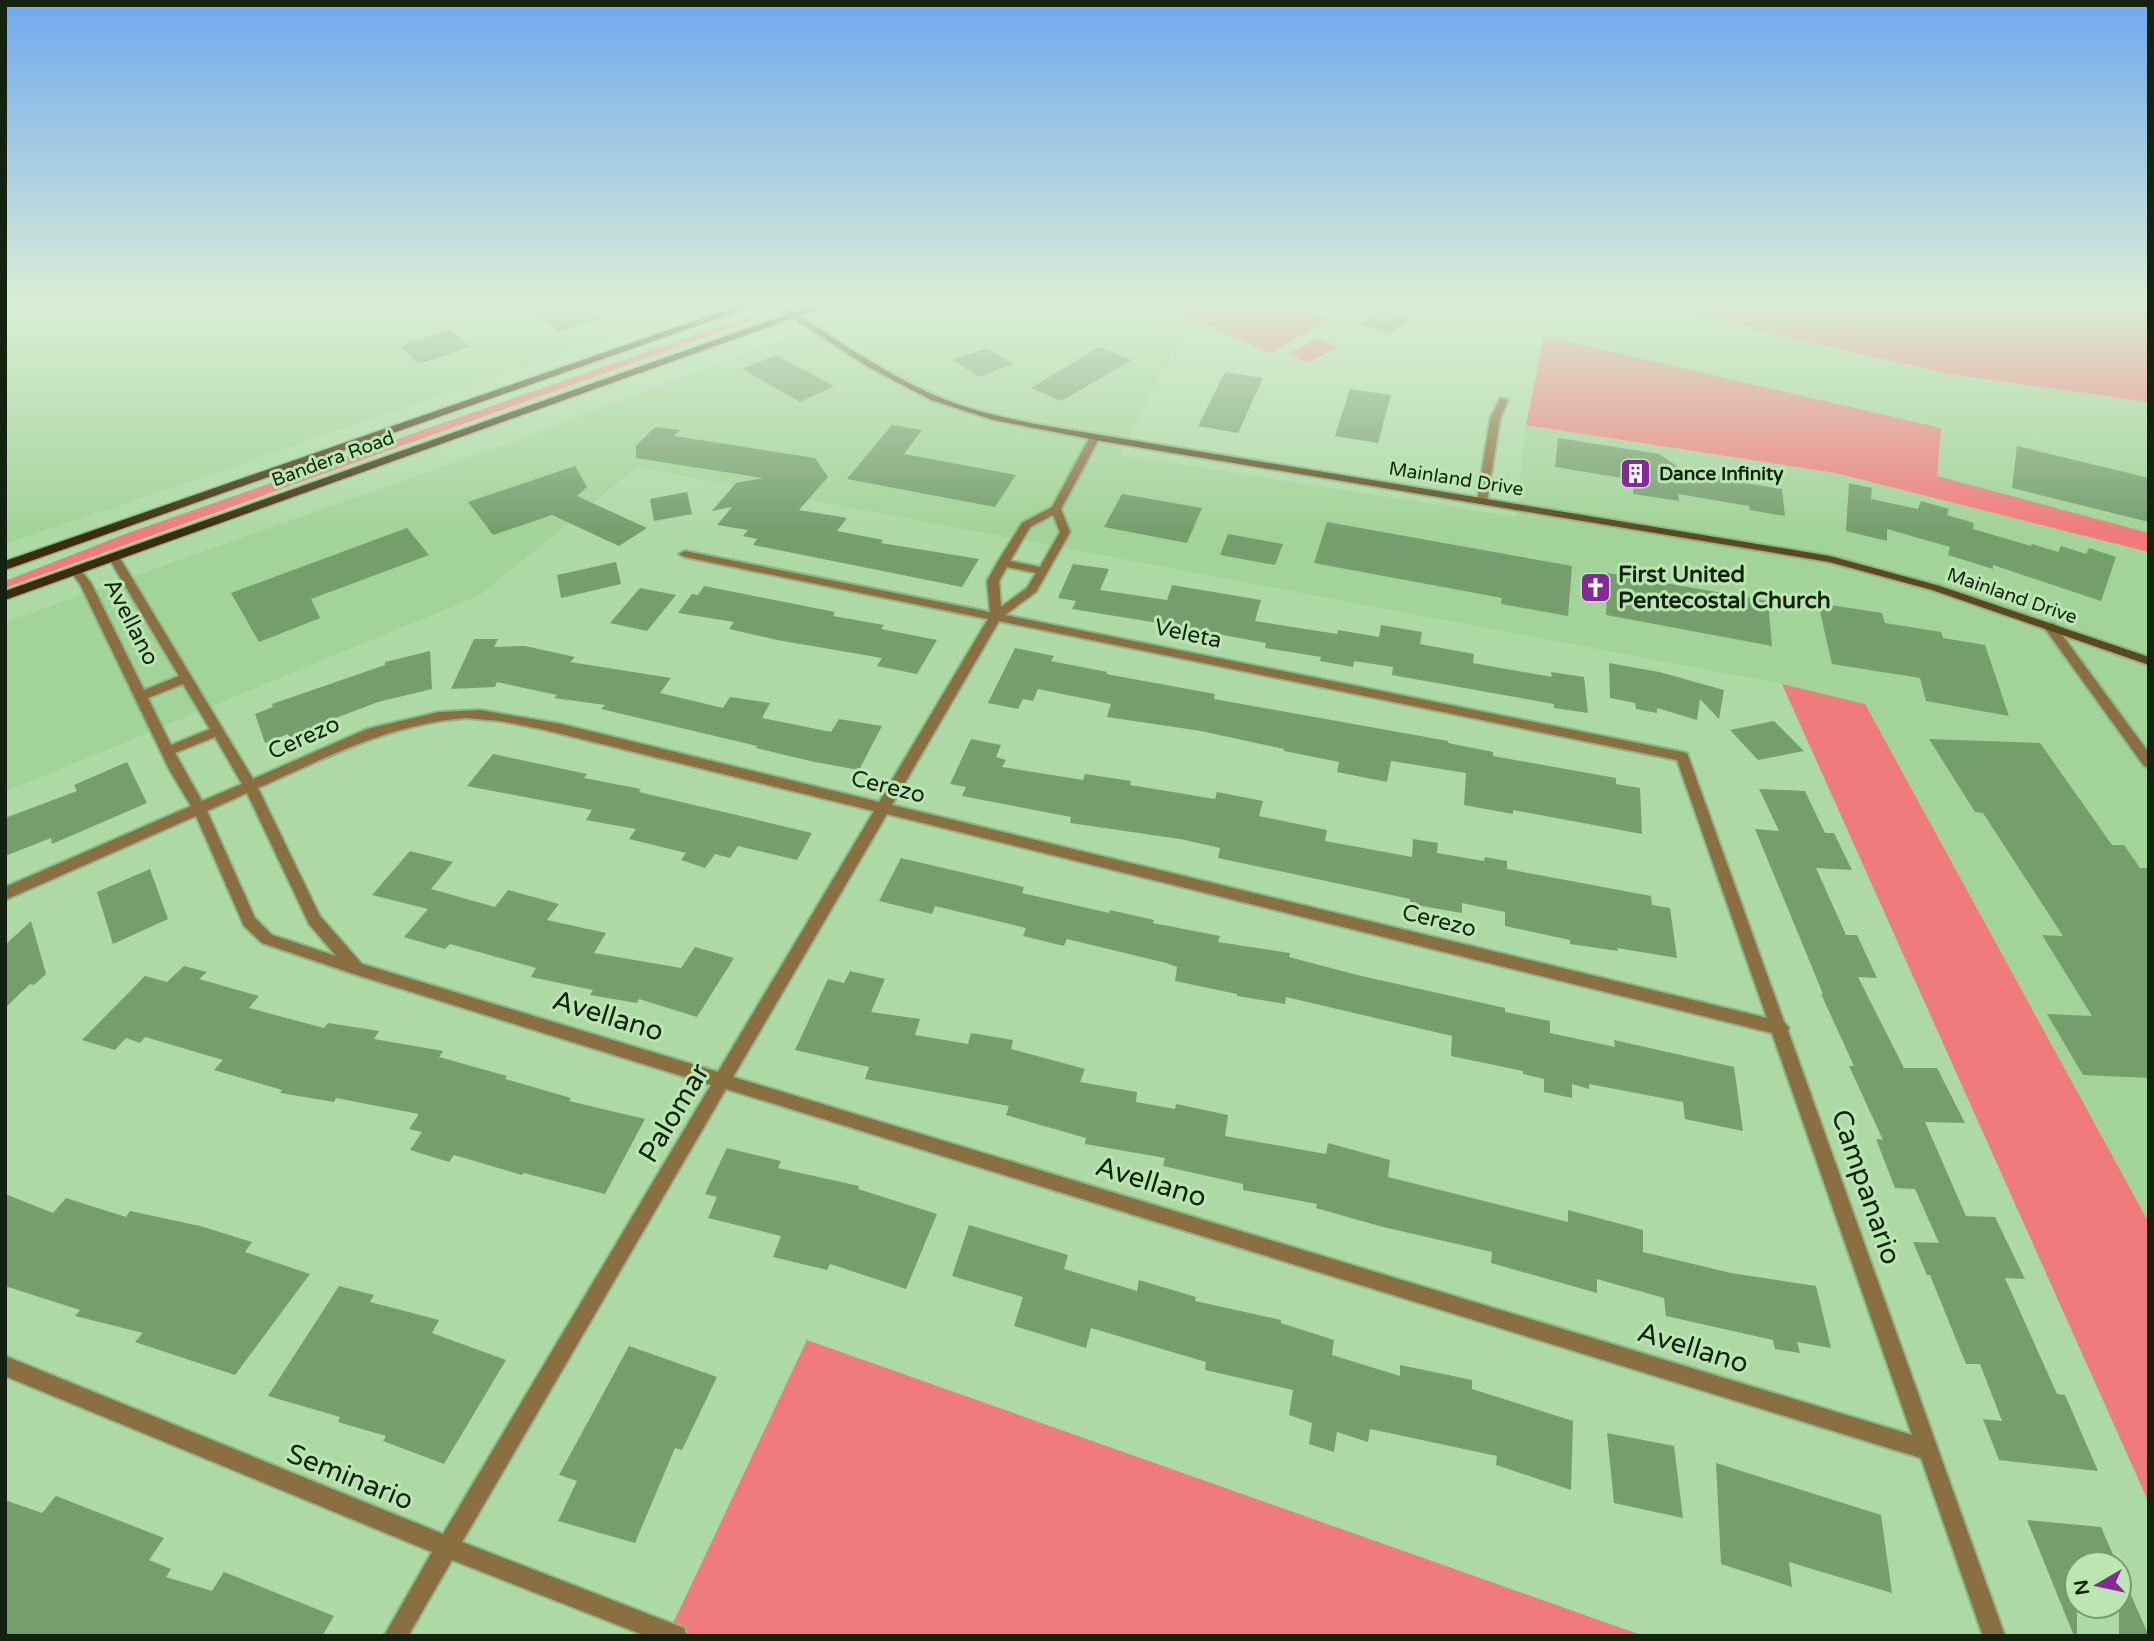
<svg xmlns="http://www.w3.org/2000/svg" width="2154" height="1641" viewBox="0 0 2154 1641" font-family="'Varela Round',sans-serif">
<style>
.built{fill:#a2d398}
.green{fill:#ef7b7d}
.building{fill:#759e6d}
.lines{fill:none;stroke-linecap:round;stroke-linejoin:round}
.street-casing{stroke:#8eb587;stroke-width:4}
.secondary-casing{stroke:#8eb587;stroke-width:4}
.primary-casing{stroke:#8eb587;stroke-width:3}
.street{fill:#8a6f40;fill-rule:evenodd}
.secondary{fill:#5d471d;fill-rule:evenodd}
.primary{fill:#3d2c09;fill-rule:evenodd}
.labels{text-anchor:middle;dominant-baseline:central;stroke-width:6;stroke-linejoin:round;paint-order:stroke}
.far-street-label{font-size:19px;fill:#132310;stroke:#bae6b1}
.far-poi-label{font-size:19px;font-weight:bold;fill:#132310;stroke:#bae6b1;text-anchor:start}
.poi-label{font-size:23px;font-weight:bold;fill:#132310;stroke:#bae6b1;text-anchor:start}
.street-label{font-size:23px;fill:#132310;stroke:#bae6b1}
.near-street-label{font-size:28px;fill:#132310;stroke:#bae6b1}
</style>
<rect width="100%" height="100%" fill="#add9a5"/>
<g class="built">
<path d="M5,302h711l-711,242z"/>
<path d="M882,302h281l-34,15 51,19 -60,119 396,62 10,-93 23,-111 -31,-11h162l469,85v863l-284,-546 -83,-20 -1145,-217 -157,128 -475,197v-170l501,-178z"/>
</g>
<g class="green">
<path d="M1181,302h101l47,18 -59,33 -104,-44z"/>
<path d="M1659,302h490v100l-199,-28 -195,-44z"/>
<path d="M746,317l7,3 -748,268v-7l123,-48z"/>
<path d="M1544,336l397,92 -4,48 212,57v19l-313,-79 -310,-48z"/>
<path d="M1318,338l20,9 -30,16 -20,-9z"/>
<path d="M1782,684l83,20 284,519v280z"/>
<path d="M807,1340l837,296h-977z"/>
</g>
<g class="building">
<path d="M520,302h54l24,17 -39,13z"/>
<path d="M1383,309l29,11 -25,14 -29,-11z"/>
<path d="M450,330l20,17 -51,17 -19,-18z"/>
<path d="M1099,347l33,13 -71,41 -30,-13z"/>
<path d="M987,348l26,16 -34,13 -27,-17z"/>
<path d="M776,355l58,31 -34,16 -58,-33z"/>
<path d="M1225,372l38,6 -25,55 -40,-7z"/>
<path d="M1350,389l41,6 -13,48 -43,-7z"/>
<path d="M892,425l30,5 -18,24 112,21 -21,32 -148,-28z"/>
<path d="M655,427l25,3 -6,6 141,22 13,19 -29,33 48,8 -10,13 46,9 -2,3 98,16 -17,28 -209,-42 4,-6 -14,-3 5,-6 -31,-5 15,-18 -20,4 24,-28 27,-5 -127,-20v-12z"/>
<path d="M1558,438l101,16 21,14 65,11v4l37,6 3,27 -35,-6 -1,-4 -71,-12 1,7 -46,-7 1,-14 -79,-13z"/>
<path d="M2017,446l132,32v44l-137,-34z"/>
<path d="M575,466l12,21 -10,9 70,32 -28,18 -67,-31 -59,20 -25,-33z"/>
<path d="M1849,483l23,5 -1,11 47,10 3,-8 28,8 -2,6 27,8 -1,6 58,17 1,-2 26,8 3,-6 25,8 3,-6 27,9 -15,44 -108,-36v4l-45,-14 2,-8 -63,-18v12l-41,-10z"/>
<path d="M687,492l5,22 -38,7 -4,-22z"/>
<path d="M1122,494l80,14 -15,35 -83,-16z"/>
<path d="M1327,522l245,44 -4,50 -67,-12 1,-6 -188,-35z"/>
<path d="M407,528l22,27 -118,44 9,19 -61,24 -28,-49z"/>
<path d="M1228,534l55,10 -8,21 -55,-10z"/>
<path d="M616,562l5,22 -60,14 -4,-23z"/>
<path d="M1073,564l36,5 -9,21 67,10 5,-15 89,15 -6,21 82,13 1,-4 41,7 2,-12 41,7 -2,12 54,10 -1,9 79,14 -1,-5 33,5 4,36 -34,-5v-4l-162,-29 1,-8 -39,-6 -1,6 -33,-6 1,-4 -56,-9 1,-5 -70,-13 -1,4 -19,-4 1,-4 -105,-17 4,-8 -18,-3z"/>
<path d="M1608,573l160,28 4,45 -166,-31z"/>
<path d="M704,586l131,26 -2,4 51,9 -3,4 56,11 -20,34 -40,-8 5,-8 -105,-18 -48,-11 5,-7 -56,-9 14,-19 6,1z"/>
<path d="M640,588l36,7 -29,36 -37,-8z"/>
<path d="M1818,603l64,10 3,10 56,9 2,6 42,7 24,71 -83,-15 -6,-23 -88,-14z"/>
<path d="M474,639h24l-4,8 31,-1 50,11 -5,5 101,16 -11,15 63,15 7,-11 40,6 -8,15 69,14 8,-13 43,7 -23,44 -44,-8 -59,-14 1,-2 -156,-37 4,-4 -51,-7 3,-3 -60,-13 -2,5 -44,2z"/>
<path d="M1015,648l39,8 -3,5 56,11 -1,2 109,20 -1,5 234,42v2l45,9v4l123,22v6l24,4 2,46 -129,-24v4l-49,-9 2,-32 -75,-12 -4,21 -50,-10 2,-10 -55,-11v-2l-83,-18 -94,-14 4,-13 -73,-15 -5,12 -10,-2 -5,10 -30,-6z"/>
<path d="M430,651l2,38 -54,13 -63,24 1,4 -26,10 -2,-6 -23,9 -10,-29 18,-7 -1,-3 113,-39v-3z"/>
<path d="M1609,663l50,9 65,18 -5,29 -19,-20 -3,21 -40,-12v5l-21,-4 -1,-6 -25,-5z"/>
<path d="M1774,721l30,30 -46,9 -28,-30z"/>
<path d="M971,739l30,6 -5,12 10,3 -4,7 81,13 2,-6 46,7 -1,4 85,14 2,-7 46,9 -4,15 68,14 -2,11 87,16 1,-18 25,4 -1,10 47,8 1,-4 22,4v8l144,27 1,9 18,3 7,50 -60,-10 1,3 -48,-7v-4l-65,-14v-14l-43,-9v10l-52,-9v-5l-192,-41 2,-10 -40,-9 -110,-16 1,-6 -109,-21 4,-9 -16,-3z"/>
<path d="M1929,739l111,4 72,102h12l16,23h9v210l-66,-3 -36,-61 45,2 -50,-81 21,1 -80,-123 -8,-1z"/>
<path d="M493,754l94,20 -3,4 57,11 -2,3 173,41 -15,27 -59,-14 -8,12 -15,-4 -10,14 -24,-8 5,-7 -57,-14 7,-10 -50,-9 6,-10 -125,-24z"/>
<path d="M127,762l20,41 -95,41 -1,-6 -46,18v-38l72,-27 -3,-6z"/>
<path d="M1759,789l46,2 20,42h9l18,37 -36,-2 30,67h11l20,43 -19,-1 46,91h33l28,55 -40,-1 41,94 29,1 30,62 -20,-1 52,116 8,1 33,76 -99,-11 -16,-41 19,2 -22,-57h-14l-36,-89h-3l-14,-33 26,1 -24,-54 -20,-1 -19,-49 7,1 -34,-74h5l-33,-72h2l-68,-165 24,2z"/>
<path d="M410,851l43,11 -22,27 64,18 13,-17 51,14 -12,16 59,13 -12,20 87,15 14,-21 39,11 -37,59 -58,-18 -2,4 -47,-8 3,-5 -62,-13 5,-9 -86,-24 -5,5 -41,-12 24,-28 -56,-14z"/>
<path d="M901,858l123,29 -2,6 87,20 1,-3 44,10 -1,3 67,13 -2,6 72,11 -1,4 68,18 148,33v4l45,9v12l65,14 -1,-7 120,27 9,64 -58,-12 -2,-17 -94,-18v5l-17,-5v14l-28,-6v-13l-21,-5v-3l-72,-15 1,-20 -166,-39 -1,7 -48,-8v-2l-62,-13 2,-14 -11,-4 -99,-24 -3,7 -41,-10 3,-8 -91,-22 -3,8 -53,-13z"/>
<path d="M150,869l18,50 -55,25 -16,-52z"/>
<path d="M31,921l15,53 -12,11 -4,-1 -25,24v-63z"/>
<path d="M184,966l23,6 -8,7 60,17 -10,12 75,20 4,-5 51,8 -5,8 69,12 -4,6 68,19 -2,3 66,19 -2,3 76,18 -40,75 -81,-21 -2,2 -68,-20 -5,7 -39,-12 12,-18 -13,-3 10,-15 -83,-16 -2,4 -54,-9 2,-3 -68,-20 9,-10 -78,-23 -5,6 -14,-5 -11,12 -33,-10 63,-64 22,6z"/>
<path d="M850,971l35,8 -14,33 49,7 -5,16 53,9 3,-11 42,7 -2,9 74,20 -5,13 57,10 -1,10 39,7 1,-5 52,11 -3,21 101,18 2,-11 62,17 -2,17 180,45v-12l75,20v22l88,21 85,13 15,62 -34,-6 3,11 -25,-4 -2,-9 -107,-24 -2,-18 -67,-19v14l-106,-30 1,-11 -109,-25 -67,-19 1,-4 -74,-14v-6l-80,-18 2,-8 -80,-14 1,-6 -80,-23 3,-9 -144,-27 4,-12 -74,-17 33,-71 16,4z"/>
<path d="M727,1148l54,13 -3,7 81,18 -1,3 79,25 -31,75 -76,-25 -3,6 -54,-13 8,-21 -73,-18 9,-21 -12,-3z"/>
<path d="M5,1194l48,19 13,-15 60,19 4,-6 70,15 52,16 -7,10 65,22 -75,101 -100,-33 8,-9 -68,-17 5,-6 -75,-24z"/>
<path d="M969,1225l99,30 -4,14 73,22 2,-11 57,17 -1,4 86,19v3l53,17 -2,15 68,21v-11l72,15v9l101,32 -2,69 -75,-25 1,-9 -127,-27 -2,13 -31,-10 -3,20 -25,-8 3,-21 -23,-8 4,-25 -88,-20 1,-8 -115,-34 -5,20 -72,-22 9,-29 -71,-21z"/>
<path d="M339,1286l35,9 -4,7 69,18 -7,13 74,27 -62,104 -61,-23 3,-5 -48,-14 2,-5 -72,-21z"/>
<path d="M629,1346l88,31 -35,73 -7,-2 -40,95 -77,-22 19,-40 -18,-6z"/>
<path d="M1607,1433l67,13 9,72 -69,-15z"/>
<path d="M1716,1463l165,52 11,78 -103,-31 3,25 -71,-23z"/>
<path d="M56,1496l108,42 -15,22 22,9 -5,8 46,14 12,-19 110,44 -12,20h-317v-136l37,13z"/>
<path d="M2027,1520l74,7 16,37h-40v72h-3z"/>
<path d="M2119,1568l30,68h-30z"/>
</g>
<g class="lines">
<defs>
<g id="street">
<path d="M1500,398l8,2 -8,19 -13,82 -5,3 -5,-3 13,-82z"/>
<path d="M1091,435l9,2 -39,72 9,23 -34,60 -31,23 682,138 97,269 5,6 -1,3 217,605h-22l-62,-178 -1195,-369 -264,453 222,86 3,8h-41l-194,-76 -44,76h-24l48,-84 -427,-176v-20l438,178 268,-449 -354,-110 -95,-32 -18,-17 -48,-110 -191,84v-13l186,-81 -21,-35 -90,-187 -10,-13 2,-2h8l11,14 53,107 35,-14 -71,-119 2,-2h8l135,224 114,-50 72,-17 41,-2 81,14 318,78 109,-183 -303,-62 -6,-3 6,-3 305,61 -3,-31 10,-18 25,-40 30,-16zM1053,515l7,17 -20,35 -30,-6 20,-34zM1007,567l29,6 -9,15 -26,19 -2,-26zM999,621l678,139 90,258 -875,-213zM183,684l27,45 -39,16 -23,-47zM466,718l34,3 41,8 333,82 -156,261 -356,-108 -42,-48 -62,-128c70,-31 131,-64 208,-70zM215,737l27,47 -40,17 -27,-48zM247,793l62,131 27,32 -64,-21 -17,-17 -48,-107zM887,814l885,219 140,402 -1179,-358z"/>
<path d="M2050,623l4,1 95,129v15l-5,-2 -98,-136 -2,-3z"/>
</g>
<path id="secondary" d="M768,302h10c57,36 112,77 176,101 45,16 94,23 141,31l735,122 110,30 209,71v8l-217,-75 -103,-28 -734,-122 -102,-20 -62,-20 -63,-33z"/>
<g id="primary">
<path d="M749,302h15l-759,268v-9z"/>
<path d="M823,302h15l-833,298v-9z"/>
</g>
</defs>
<use href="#street" class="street-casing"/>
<use href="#secondary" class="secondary-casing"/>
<use href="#primary" class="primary-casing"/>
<use href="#street" class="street"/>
<use href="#secondary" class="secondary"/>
<use href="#primary" class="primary"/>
</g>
<linearGradient id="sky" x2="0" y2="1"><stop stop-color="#70a8ef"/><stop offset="0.57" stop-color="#daeed6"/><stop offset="1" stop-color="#daeed6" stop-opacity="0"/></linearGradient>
<rect width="2154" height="532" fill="url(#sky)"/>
<defs>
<symbol id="building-square" viewBox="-11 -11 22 22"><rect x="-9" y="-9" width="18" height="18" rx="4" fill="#842a96" stroke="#bae6b1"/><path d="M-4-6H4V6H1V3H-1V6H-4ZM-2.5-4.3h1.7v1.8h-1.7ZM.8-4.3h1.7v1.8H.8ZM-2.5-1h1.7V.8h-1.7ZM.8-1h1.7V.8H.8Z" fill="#fff"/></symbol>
<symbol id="church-square" viewBox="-11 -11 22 22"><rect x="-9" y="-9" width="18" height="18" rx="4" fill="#842a96" stroke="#bae6b1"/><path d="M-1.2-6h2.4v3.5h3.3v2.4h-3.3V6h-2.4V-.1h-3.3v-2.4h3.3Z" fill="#fff"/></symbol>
</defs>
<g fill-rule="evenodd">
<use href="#building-square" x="1618" y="456" width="35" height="35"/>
<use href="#church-square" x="1578" y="570" width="35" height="35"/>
</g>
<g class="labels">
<g class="far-street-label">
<text transform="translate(333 459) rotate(-20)">Bandera Road</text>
<text transform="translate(1456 479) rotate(9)">Mainland Drive</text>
<text transform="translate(2012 596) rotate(19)">Mainland Drive</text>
</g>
<g class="far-poi-label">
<text x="1659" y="474">Dance Infinity</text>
</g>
<g class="poi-label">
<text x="1618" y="575">First United<tspan x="1618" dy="26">Pentecostal Church</tspan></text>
</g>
<g class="street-label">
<text transform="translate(131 622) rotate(63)">Avellano</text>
<text transform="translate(1188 634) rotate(12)">Veleta</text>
<text transform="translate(304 738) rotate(-24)">Cerezo</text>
<text transform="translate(888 787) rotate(14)">Cerezo</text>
<text transform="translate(1439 921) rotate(14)">Cerezo</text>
</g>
<g class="near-street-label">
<text transform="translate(608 1016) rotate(17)">Avellano</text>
<text transform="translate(674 1113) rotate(-59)">Palomar</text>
<text transform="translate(1151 1182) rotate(17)">Avellano</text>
<text transform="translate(1866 1187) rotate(71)">Campanario</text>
<text transform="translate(1693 1348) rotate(17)">Avellano</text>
<text transform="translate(350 1477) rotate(22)">Seminario</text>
</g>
</g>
<rect width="2154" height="1641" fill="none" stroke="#132310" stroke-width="14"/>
<g transform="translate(2098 1585) rotate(261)"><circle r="33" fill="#bae6b1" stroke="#779871" stroke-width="2"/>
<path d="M0-5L12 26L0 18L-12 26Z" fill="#842a96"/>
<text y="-10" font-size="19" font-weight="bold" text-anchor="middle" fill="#132310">N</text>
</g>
</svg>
